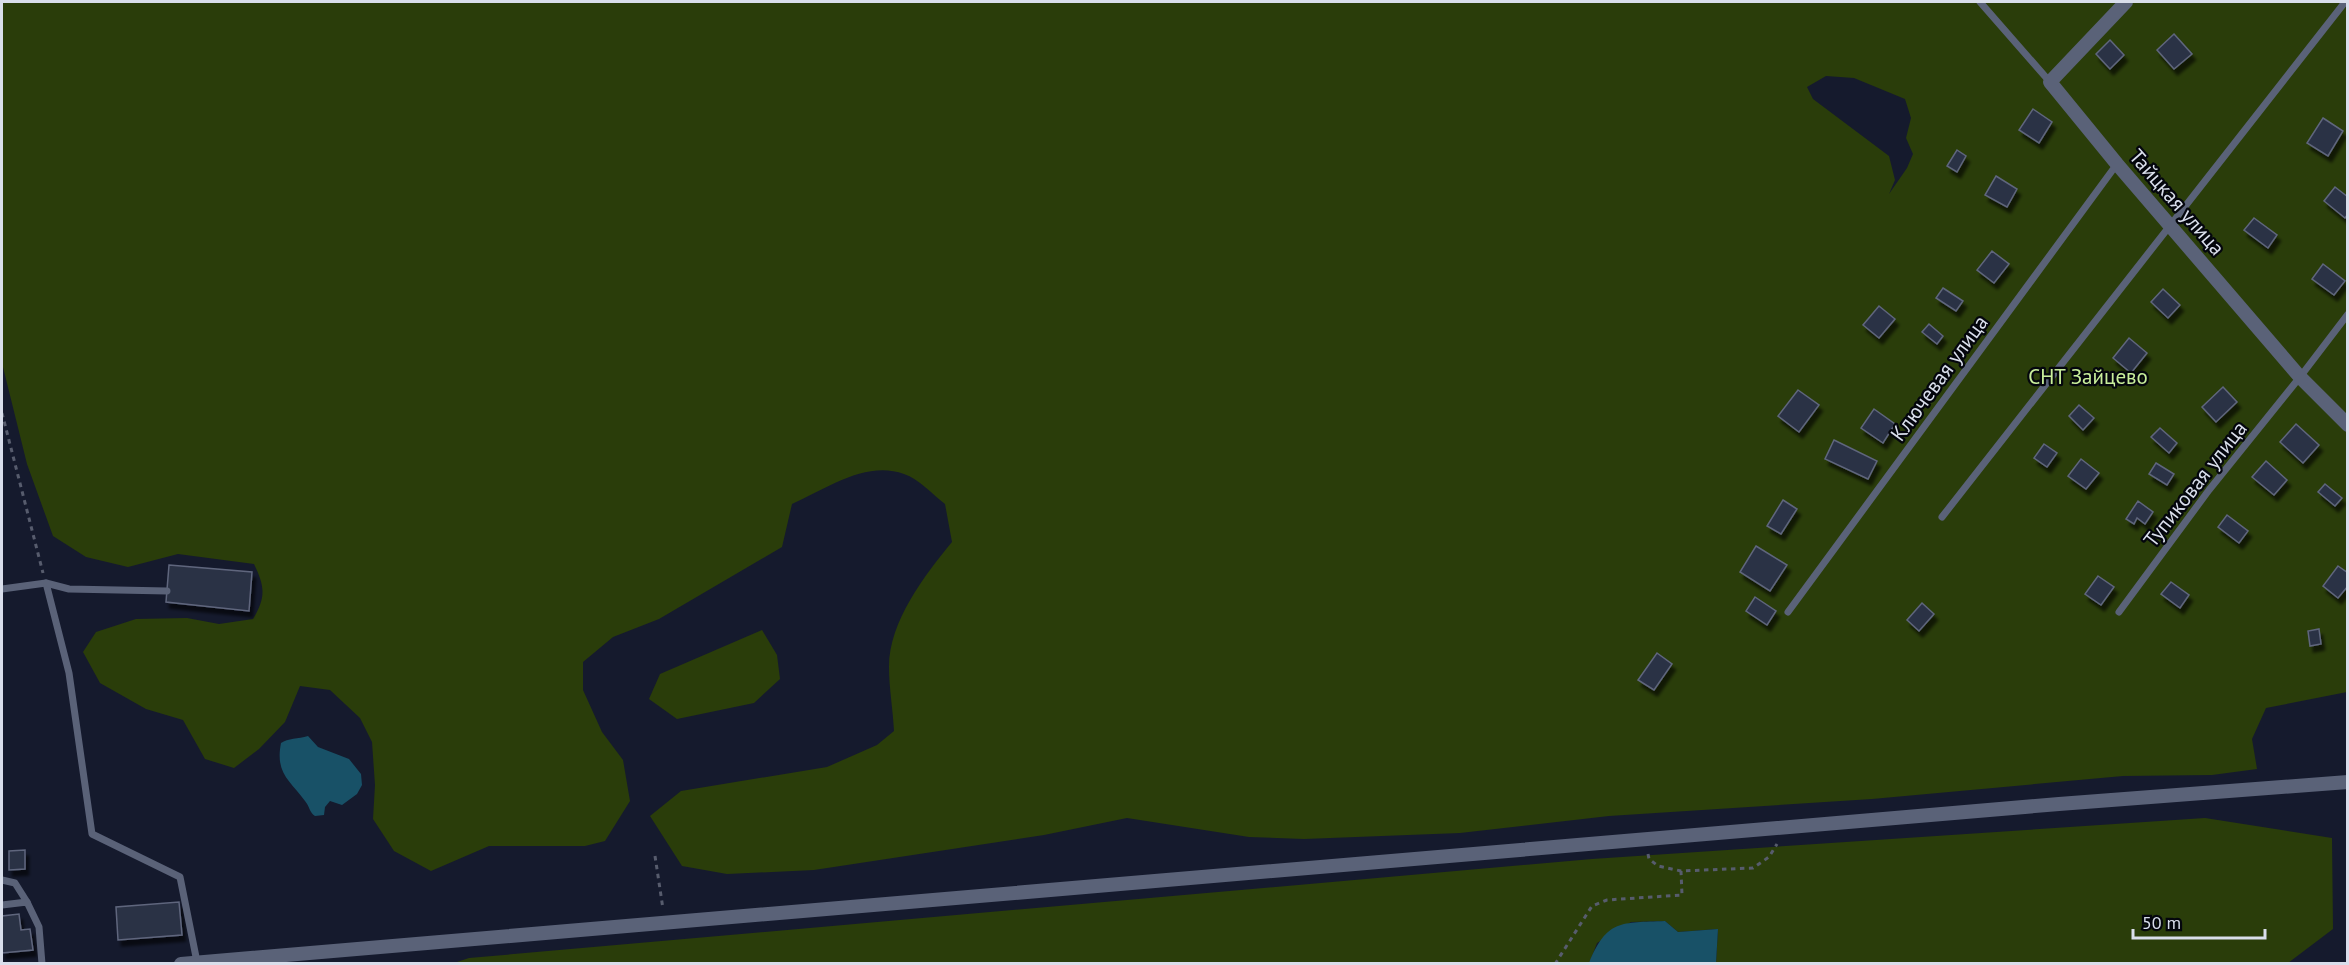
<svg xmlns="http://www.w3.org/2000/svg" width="2349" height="965" viewBox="0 0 2349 965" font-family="'PT Sans',sans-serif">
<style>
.green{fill:#2a3d0a;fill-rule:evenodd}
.water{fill:#185167}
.building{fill:#2b3145;stroke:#5f667d;stroke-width:1.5;filter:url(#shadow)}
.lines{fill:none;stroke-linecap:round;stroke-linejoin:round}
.path{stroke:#575c6d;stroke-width:3;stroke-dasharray:4.5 4.5;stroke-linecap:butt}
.lane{stroke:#5a6278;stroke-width:7}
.street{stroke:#5a6278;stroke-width:14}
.labels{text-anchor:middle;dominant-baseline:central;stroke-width:4.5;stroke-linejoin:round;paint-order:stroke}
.street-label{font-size:21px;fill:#d9deeb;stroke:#04060d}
.park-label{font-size:21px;fill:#c9ef9b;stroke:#04060d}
</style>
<defs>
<filter id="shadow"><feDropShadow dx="3.5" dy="6" stdDeviation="1.5" flood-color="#0009"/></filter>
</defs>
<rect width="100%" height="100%" fill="#151a2d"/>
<g class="green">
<path d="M2,2h2345v690l-81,16 -14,31 5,30 -45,6 -89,1 -251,23 -263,17 -149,17 -156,6 -55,-2 -122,-19 -83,17 -230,35 -87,4 -45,-8 -32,-50 31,-25 146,-24 50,-22 17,-14c-1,-21 -5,-43 -5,-64 0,-46 36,-92 63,-125l-7,-38c-12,-9 -26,-25 -41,-30 -38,-14 -78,15 -112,30l-10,43 -123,72 -46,18 -30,25v28l19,42 21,28 7,41 -25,40 -20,5h-96l-58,25 -37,-20 -21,-32 2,-34 -3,-43 -12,-24 -30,-28 -30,-4 -15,36 -26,27 -25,19 -29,-9 -22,-39 -37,-11 -46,-26 -17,-31 13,-20 40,-13 51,-1 32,6 34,-5c13,-22 12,-32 1,-55l-76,-10 -50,13 -42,-10 -33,-21 -26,-72 -25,-101zM1826,76l28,2 51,21 6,19 -5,20 7,16 -6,14 -18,26 6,-14 -6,-24 -76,-57 -6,-12z"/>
<path d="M762,630l15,25 3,24 -26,24 -77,16 -28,-20 11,-25z"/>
<path d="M2205,818l127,20 1,91 -45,34h-572l2,-34 -40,3 -13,-11 -34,1 -34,21 -8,21h-1138l18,-6 1123,-99z"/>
</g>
<g class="water">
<path d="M308,736l10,11 31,12 12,15 1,11 -5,9 -15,11 -12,-4 -5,6 -1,8 -9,1c-6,-4 -5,-9 -10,-15 -15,-21 -30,-27 -24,-58 7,-5 17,-4 27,-7z"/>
<path d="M1665,921l13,11 40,-3 -2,34h-127c18,-44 32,-40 76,-42z"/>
</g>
<g class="building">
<path d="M2174,34l18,20 -18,15 -17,-19z"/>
<path d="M2110,40l14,15 -14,14 -14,-15z"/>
<path d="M2033,109l19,13 -13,21 -20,-13z"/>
<path d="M2323,118l20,13 -15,25 -21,-13z"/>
<path d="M1957,150l9,6 -9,16 -10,-6z"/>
<path d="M1996,176l21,13 -10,18 -22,-12z"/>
<path d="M2335,187l13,10v17l-3,4 -21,-17z"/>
<path d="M2254,218l23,17 -9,13 -24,-18z"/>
<path d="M1992,251l17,13 -15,19 -17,-13z"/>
<path d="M2323,264l22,17 -11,14 -22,-16z"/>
<path d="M1943,288l20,13 -7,10 -20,-13z"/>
<path d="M2163,289l17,16 -12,13 -17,-16z"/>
<path d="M1879,306l16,13 -16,19 -16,-13z"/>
<path d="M1929,324l14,12 -6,8 -15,-12z"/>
<path d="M2129,338l18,15 -16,20 -18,-15z"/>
<path d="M2223,387l14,15 -21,20 -14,-15z"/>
<path d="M1798,390l21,15 -20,27 -21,-16z"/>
<path d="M2079,405l15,13 -11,12 -14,-14z"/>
<path d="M1874,409l21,15 -12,19 -22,-15z"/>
<path d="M2296,424l23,21 -16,18 -23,-21z"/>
<path d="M2160,428l17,15 -8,10 -18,-16z"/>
<path d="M1834,440l43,21 -9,18 -43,-20z"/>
<path d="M2044,444l13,9 -10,14 -13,-9z"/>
<path d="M2081,459l18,14 -13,16 -18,-13z"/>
<path d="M2266,461l21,19 -13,15 -22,-18z"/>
<path d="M2156,463l18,11 -7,11 -18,-11z"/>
<path d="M2325,484l17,14 -7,8 -17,-14z"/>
<path d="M1783,500l14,9 -16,25 -14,-8z"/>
<path d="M2138,501l15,11 -8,12 -8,-6 -3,6 -8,-5z"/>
<path d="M2227,515l21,16 -9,12 -21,-16z"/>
<path d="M1756,546l31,19 -17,26 -30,-19z"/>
<path d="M169,565l83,7 -3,39 -83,-9z"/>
<path d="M2338,566l10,7v13l-10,12 -15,-12z"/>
<path d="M2098,576l16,11 -13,18 -16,-11z"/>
<path d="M2171,582l18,13 -9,13 -19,-14z"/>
<path d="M1755,597l21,14 -9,14 -21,-14z"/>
<path d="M1922,603l12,11 -15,17 -12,-11z"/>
<path d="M2319,629l2,15 -11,2 -2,-15z"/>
<path d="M1657,653l15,11 -18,26 -16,-10z"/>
<path d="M25,850v19l-16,1v-19z"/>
<path d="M179,902l3,33 -64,5 -2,-33z"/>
<path d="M19,914l2,16 9,-1 3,21 -31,3v-37z"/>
</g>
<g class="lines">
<g class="path">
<path d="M2,413l41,160"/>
<path d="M1648,854l1,5 9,7 23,5 72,-3 16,-11 8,-13"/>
<path d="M655,856l8,53"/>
<path d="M1555,964l37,-58 15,-6 75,-5 -1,-24"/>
</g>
<g class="lane">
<path d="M1980,2l70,80"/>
<path d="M1942,517l403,-515"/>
<path d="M46,583l23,90 23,161 88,43 17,85"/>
<path d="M2,589l44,-6 23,6 98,2"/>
<path d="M1788,612l329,-448"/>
<path d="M2119,612l90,-122 91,-113 48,-63"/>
<path d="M2,880l13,3 12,19"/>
<path d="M2,905l25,-3 12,25 3,37"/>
</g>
<g class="street">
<path d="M2126,2l-76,80 67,82 183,213 48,48"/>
<path d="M181,964l1878,-160 289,-22"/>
</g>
</g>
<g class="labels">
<g class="street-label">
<text transform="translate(2177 202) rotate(49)">Тайцкая улица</text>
<text transform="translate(1939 378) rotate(-54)">Ключевая улица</text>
<text transform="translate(2195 484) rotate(-52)">Тупиковая улица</text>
</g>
<g class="park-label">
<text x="2088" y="376">СНТ Зайцево</text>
</g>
</g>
<rect width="2349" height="965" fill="none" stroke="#d9deeb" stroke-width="6"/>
<path d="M2133 929v9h132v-9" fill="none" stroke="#d9deeb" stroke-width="3"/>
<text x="2142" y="929" font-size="18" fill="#d9deeb" stroke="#04060d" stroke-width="4.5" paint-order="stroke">50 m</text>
</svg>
